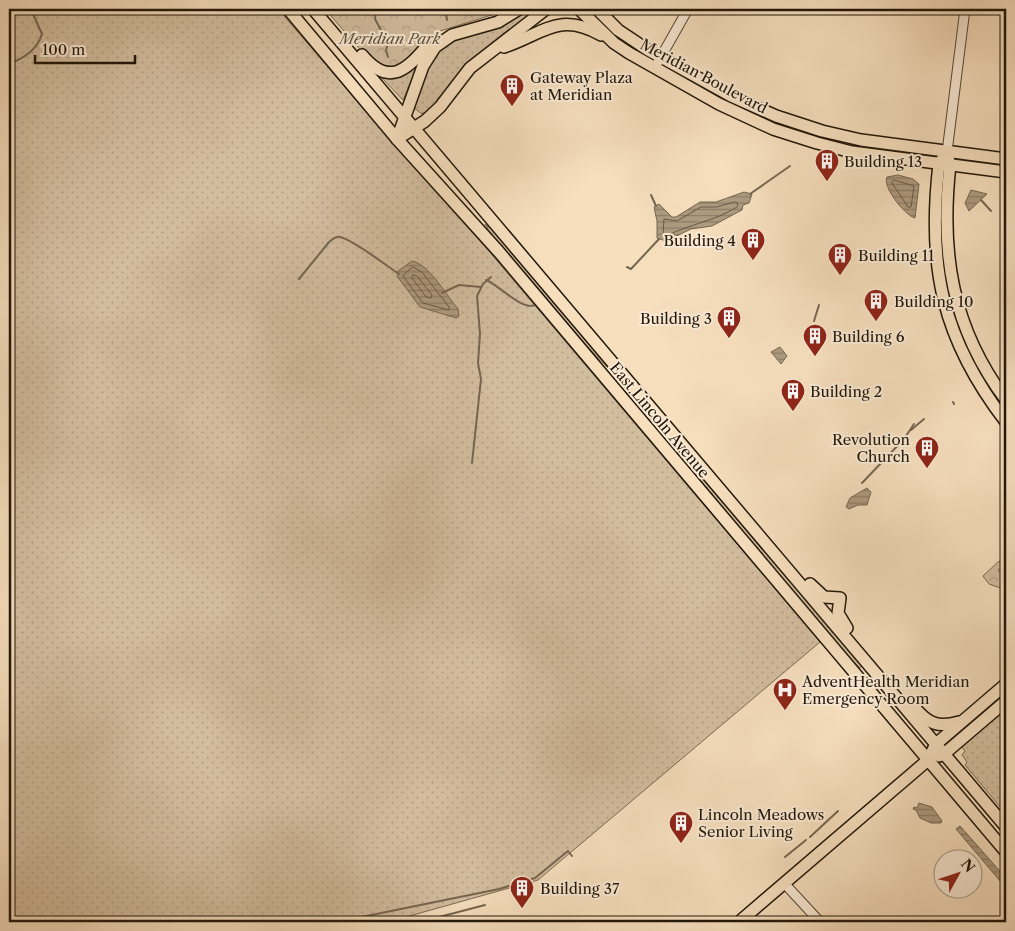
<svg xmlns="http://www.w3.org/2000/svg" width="1015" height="931" viewBox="0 0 1015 931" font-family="'Libre Caslon Text',serif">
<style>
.grass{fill:url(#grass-dots);stroke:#7a6a54}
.park{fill:url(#park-crowns);stroke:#7a6a54}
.water{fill:url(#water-rules);stroke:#766650}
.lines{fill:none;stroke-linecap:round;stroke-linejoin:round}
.shore{stroke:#685944;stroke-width:1}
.stream{stroke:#766650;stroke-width:2}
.minor-casing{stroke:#564936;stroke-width:11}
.major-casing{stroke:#211709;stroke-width:14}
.minor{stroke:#faead5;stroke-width:9}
.major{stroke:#f7dfbe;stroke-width:11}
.labels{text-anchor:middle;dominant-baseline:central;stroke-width:4;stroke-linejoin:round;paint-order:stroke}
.park-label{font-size:15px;font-style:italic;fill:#5f513e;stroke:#faead5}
.street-label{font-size:15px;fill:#211709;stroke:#faead5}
.poi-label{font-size:15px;fill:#211709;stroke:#faead5;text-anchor:start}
</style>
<defs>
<pattern id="grass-dots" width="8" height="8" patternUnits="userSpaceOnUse" patternTransform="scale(1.25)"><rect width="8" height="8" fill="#d3bd9f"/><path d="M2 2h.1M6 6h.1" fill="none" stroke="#b5a288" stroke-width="1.8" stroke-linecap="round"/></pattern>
<pattern id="park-crowns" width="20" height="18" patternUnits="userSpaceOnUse" patternTransform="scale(1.25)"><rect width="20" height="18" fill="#d3bd9f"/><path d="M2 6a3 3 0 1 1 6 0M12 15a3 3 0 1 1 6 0" fill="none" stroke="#b5a288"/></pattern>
<pattern id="water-rules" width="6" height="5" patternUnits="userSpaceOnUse" patternTransform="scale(1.25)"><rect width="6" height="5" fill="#ae9b80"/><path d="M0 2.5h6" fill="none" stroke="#8d7d67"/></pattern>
</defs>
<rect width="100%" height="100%" fill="#f7dfbe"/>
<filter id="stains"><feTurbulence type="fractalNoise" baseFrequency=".004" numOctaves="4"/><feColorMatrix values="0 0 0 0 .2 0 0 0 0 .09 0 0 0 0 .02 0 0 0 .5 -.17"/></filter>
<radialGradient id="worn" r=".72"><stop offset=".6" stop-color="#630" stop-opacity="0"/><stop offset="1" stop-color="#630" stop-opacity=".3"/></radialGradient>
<g class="grass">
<path d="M9,9h269l135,157 74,83 333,393 -282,238 -150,42h-379z"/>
<path d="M528,9h11l-69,52 -40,48 -8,5 -8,-6 16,-49 17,-16 56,-16z"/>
<path d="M418,65l-15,35 -24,-25 37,-10z"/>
<path d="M695,84l162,59v3c-53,-2 -117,-35 -162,-62z"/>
<path d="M485,224l12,10 119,142 -39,-40 -84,-98z"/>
<path d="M681,452l181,214 -2,2 -20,-20 -159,-188 -1,-3z"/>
<path d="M1006,688v8l-56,43v-2z"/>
<path d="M1006,706v108l-41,-49 2,-3 -5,-7 3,-4 -5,-6z"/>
</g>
<g class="park">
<path d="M325,9h180l-10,5 -55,17 -13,9 -14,18 -19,11 -24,-8z"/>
<path d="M999,561l4,5 -5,4 8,10v10l-17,-6 -6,-8z"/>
</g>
<g class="water">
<path d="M898,175l15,4 6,5 -4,34c-11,-3 -33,-32 -28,-41z"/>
<path d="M971,190l16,4 -18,17 -4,-8z"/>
<path d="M744,192l8,2 -3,9 -6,2 -1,5 -30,16 -21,3 -25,12 -9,-3v-17l-3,-14 5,-3 13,13h4l24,-15h16z"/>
<path d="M412,261c17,3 35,35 46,48l1,7 -3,2 -36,-11 -23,-31 1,-5z"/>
<path d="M780,347l7,9 -6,8 -10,-12z"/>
<path d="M867,488l4,4 -4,13h-9l-9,4 -3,-2 4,-9z"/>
<path d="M919,803l13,4 10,14 -1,2h-10l-11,-5 -4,-8 -3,-1 1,-2 3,1z"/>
<path d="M960,826l46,52v10l-50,-59z"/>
</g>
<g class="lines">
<g class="shore">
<path d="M894,180l20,6 -3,21h-3l-16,-24z"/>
<path d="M735,202l3,1 -1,4c-22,14 -47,17 -71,29l-3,-2 1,-15 13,2 24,-14h15z"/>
<path d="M413,267l9,5 27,35v3l-26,-7 -20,-27z"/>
<path d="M413,275l4,1 15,19 -1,3 -5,-1 -14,-19z"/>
</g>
<g class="stream">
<path d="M376,9l-1,10 13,24 -2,7 2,7"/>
<path d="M445,9l2,11"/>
<path d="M9,64c15,-6 28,-14 33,-30l-9,-20v-5"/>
<path d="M750,194l40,-28"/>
<path d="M651,195l5,11"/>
<path d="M981,200l10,11"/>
<path d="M627,267l4,2 28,-30"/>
<path d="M299,279l30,-37c4,-3 6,-6 11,-5 14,3 45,28 59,37"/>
<path d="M486,280c13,5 36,31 49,25"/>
<path d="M442,293l17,-8 22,2"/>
<path d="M814,321l5,-16"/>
<path d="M953,402l1,2"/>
<path d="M911,430l13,-11"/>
<path d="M472,463l9,-84 -3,-16 2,-29 -3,-38 6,-12 8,-7"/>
<path d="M862,483l42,-44 10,-15"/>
<path d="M810,837l28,-26"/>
<path d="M785,857l21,-17"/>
<path d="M337,922l162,-33 36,-11 33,-27 4,5"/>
<path d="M420,922l65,-17"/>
</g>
<defs>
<g id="minor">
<path d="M658,62l30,-53"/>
<path d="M947,152l18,-143"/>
<path d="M784,883l36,39"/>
</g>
<g id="major">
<path d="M288,9l109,130 102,113 507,600"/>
<path d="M313,9l693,818"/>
<path d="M579,9l35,34 15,10 90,51 54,25 44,14 35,9 154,20"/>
<path d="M597,9l21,21 30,20 83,46 45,20 46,15 39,9 145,19"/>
<path d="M504,47c39,-13 55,-36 97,-12"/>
<path d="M362,55c25,30 43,18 64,-8"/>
<path d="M397,139l28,-18 15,-14 30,-39 76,-59"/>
<path d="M397,139l26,-73 12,-19 17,-12 46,-13 21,-13"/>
<path d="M943,158l-4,6c-12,103 3,175 67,258"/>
<path d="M948,158l2,7c-10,88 2,163 56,235"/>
<path d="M810,584l14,13 16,1 -2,15 9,15"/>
<path d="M915,708c13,16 24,20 44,14"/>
<path d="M939,756l5,-2 62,-53"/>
<path d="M739,922l189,-162 8,-16 70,-60"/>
</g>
</defs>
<use href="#minor" class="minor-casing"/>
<use href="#major" class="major-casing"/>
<use href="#minor" class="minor"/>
<use href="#major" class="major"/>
</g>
<defs>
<symbol id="building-pin" viewBox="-11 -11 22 30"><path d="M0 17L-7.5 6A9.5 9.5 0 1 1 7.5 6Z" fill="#8f2418" stroke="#faead5"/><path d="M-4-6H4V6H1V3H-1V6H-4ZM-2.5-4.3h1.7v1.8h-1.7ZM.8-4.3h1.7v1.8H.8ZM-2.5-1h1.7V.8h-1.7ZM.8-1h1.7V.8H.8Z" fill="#fff"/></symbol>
<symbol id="hospital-pin" viewBox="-11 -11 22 30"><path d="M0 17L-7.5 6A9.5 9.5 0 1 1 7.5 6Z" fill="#8f2418" stroke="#faead5"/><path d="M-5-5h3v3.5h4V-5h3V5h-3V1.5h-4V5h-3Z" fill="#fff"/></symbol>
</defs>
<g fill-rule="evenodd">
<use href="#building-pin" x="498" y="72" width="28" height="38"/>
<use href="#building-pin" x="813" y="147" width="28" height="38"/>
<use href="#building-pin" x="739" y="226" width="28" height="38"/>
<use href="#building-pin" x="826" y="241" width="28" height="38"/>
<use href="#building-pin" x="862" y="287" width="28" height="38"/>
<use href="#building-pin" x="715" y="304" width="28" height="38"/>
<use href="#building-pin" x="801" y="322" width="28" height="38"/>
<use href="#building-pin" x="779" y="377" width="28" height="38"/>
<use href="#building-pin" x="913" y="434" width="28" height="38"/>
<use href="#hospital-pin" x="771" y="676" width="28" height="38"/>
<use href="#building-pin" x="667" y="809" width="28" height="38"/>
<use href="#building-pin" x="508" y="874" width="28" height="38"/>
</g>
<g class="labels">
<g class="park-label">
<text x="390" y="38">Meridian Park</text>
</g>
<g class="street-label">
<text transform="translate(704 76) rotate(28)">Meridian Boulevard</text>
<text transform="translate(660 420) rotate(50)">East Lincoln Avenue</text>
</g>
<g class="poi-label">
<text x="530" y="77">Gateway Plaza<tspan x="530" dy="17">at Meridian</tspan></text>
<text x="844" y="161">Building 13</text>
<text x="736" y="240" text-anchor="end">Building 4</text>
<text x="858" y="255">Building 11</text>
<text x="894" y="301">Building 10</text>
<text x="712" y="318" text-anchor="end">Building 3</text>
<text x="832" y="336">Building 6</text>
<text x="810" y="391">Building 2</text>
<text x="910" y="439" text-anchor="end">Revolution<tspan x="910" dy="17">Church</tspan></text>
<text x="802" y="681">AdventHealth Meridian<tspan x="802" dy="17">Emergency Room</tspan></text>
<text x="698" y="814">Lincoln Meadows<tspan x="698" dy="17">Senior Living</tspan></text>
<text x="540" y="888">Building 37</text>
</g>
</g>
<rect width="1015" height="931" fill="none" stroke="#f7dfbe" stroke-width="30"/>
<rect x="10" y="10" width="995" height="911" fill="none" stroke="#211709" stroke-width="2.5"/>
<rect x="15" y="15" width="985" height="901" fill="none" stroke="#211709"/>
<g transform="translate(958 874) rotate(50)"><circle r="24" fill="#faead5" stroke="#a39683"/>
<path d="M0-4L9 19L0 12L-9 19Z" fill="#8f2418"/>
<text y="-8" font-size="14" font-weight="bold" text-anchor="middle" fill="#211709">N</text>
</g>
<path d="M35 55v8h100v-8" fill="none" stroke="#211709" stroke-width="2.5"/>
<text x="42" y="55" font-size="15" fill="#211709" stroke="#faead5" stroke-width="4" paint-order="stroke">100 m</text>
<rect width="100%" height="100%" filter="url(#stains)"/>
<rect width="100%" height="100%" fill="url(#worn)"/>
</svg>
